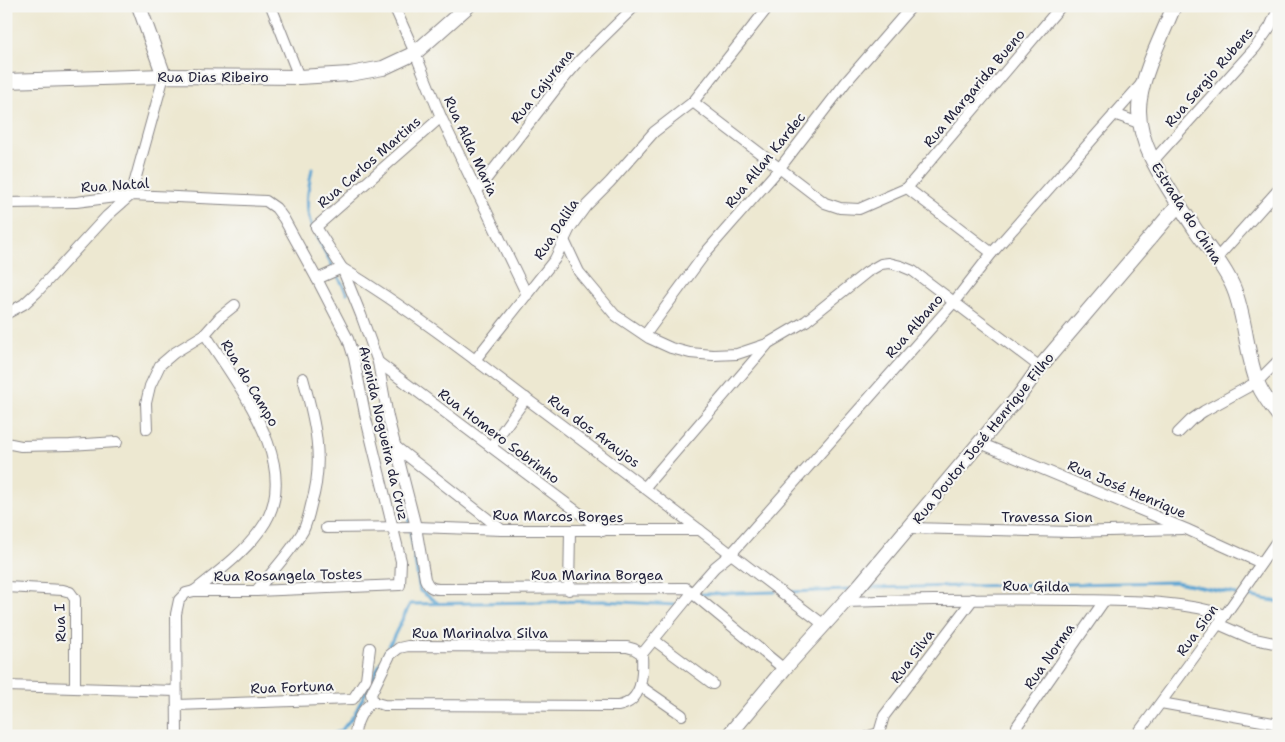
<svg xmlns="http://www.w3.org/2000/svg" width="1285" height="742" viewBox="0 0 1285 742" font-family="'Shantell Sans',sans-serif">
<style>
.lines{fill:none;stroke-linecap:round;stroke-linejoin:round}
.stream{stroke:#5da5d3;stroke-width:3}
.street-casing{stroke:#888586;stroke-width:12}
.secondary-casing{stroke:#888586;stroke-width:16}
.street{stroke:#fff;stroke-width:10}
.secondary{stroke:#fff;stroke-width:14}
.labels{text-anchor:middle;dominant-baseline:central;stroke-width:4.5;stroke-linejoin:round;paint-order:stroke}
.street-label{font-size:14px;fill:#22223b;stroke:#f6f6f2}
</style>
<rect width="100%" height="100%" fill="#f6f6f2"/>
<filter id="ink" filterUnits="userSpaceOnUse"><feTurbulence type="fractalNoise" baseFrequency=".02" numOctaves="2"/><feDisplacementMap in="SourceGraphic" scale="10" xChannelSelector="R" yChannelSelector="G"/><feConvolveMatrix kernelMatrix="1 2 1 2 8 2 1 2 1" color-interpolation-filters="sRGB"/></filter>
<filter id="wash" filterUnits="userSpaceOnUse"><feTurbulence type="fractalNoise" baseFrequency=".0096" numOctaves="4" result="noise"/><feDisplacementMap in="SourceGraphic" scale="20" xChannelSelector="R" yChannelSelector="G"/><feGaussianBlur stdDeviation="1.12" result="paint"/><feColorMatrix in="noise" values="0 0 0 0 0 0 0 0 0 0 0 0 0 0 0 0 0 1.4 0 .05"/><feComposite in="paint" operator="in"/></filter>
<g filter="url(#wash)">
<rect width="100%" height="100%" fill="#ede8d1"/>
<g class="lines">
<g class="stream">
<path d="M312,169c-4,20 -8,39 0,58"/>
<path d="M317,237l30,56"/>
<path d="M407,511l13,80 18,12"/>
<path d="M864,588l312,-6 60,12"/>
<path d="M787,592l63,-2"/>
<path d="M699,595l4,-1 72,-2"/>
<path d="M1243,595l36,7"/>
<path d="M385,654l25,-50 193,-3 73,4 4,-2"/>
<path d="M327,736l14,-5 13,-16 27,-53"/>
</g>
</g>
</g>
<g filter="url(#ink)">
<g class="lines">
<defs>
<g id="street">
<path d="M271,6l28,71"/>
<path d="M394,6l21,47 26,64 86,178"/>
<path d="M693,102l132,101 15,5 19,1 48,-21 154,-182"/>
<path d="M1114,114l25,9"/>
<path d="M441,117l-125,110 26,41 19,47 17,47 10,55 28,110 9,52c3,7 6,10 14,10l247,-1 6,5 23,-26 16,-13 223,-252 38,-49 151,-171"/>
<path d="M1153,161l102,-113 15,-21 9,-20"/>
<path d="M907,188l85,65"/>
<path d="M477,191l84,-109 19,-22 55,-54"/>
<path d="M6,203l70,-1 55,-7 135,6 10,7 8,11 33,60 31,60 6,19 12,61 35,142 -1,24 -144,6h-62l-8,2 -7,7 -3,14 1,122"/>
<path d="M564,240l15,32 36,43 34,23 22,10 19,5 23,2 24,-1 30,-10 39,-23 61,-49 14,-8 8,-1 12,3 12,5 127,96"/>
<path d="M1216,259l63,-70"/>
<path d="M317,279l25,-11c64,39 123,84 182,129 101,75 200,152 299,227"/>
<path d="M6,314l18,-10 13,-12 70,-76 24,-21 33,-119"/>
<path d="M645,335l62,-84 72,-82 67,-87 66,-76"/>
<path d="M475,360l80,-101 15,-31 16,-22 24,-24 44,-50 39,-30 76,-96"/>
<path d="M378,362l225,169"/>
<path d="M147,429l-1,-26 4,-17 10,-21 14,-12 31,-19 15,-17 15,-12"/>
<path d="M1178,433l13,-13 13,-9 53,-29 22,-22"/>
<path d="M6,443l15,3 49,-1 47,-3"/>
<path d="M980,443l206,86 75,34"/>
<path d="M396,447l106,83"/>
<path d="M491,447l35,-49"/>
<path d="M645,487l122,-142"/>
<path d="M326,528l90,-1 86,3h198"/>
<path d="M909,528l163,4 110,-3"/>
<path d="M6,587l57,3 7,2 5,7v88"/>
<path d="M569,590l1,-60"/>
<path d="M194,591c24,-19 49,-37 67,-62 45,-61 -24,-144 -56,-195"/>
<path d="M256,591c16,-19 34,-38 47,-60 4,-8 6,-17 8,-26 14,-44 4,-84 -8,-127"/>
<path d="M845,602c78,-2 155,-3 233,-2 47,1 102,0 147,15"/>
<path d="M1218,624l32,14 29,6"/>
<path d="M654,640l59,44"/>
<path d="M408,646l219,1 7,2 8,5c1,21 1,48 -24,52l-234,-1 -11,-3 -2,-8 19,-39 9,-7z"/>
<path d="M642,654l50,-61 92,76"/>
<path d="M6,686l170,5"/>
<path d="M640,686l42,29"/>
<path d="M1161,703l118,21"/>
<path d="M177,705l176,-6 13,-20 4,-31"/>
<path d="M879,733l5,-17 89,-117"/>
<path d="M355,736c0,-12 7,-28 18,-34"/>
<path d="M869,736l10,-3"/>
<path d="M1017,736v-10l87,-125"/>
<path d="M1136,736l89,-121 54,-77"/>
</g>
<g id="secondary">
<path d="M139,6l25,70"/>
<path d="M1174,6c-11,28 -30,64 -34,93 -8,43 32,94 55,130 13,19 30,38 39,60 12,30 12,66 24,95 5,12 13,22 21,32"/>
<path d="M6,81l158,-5 135,1 51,-3 33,-6 32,-15 53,-47"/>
<path d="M728,736l56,-67 76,-84 159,-189 21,-29 139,-163"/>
</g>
</defs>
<use href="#street" class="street-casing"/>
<use href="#secondary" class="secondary-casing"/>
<use href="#street" class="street"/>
<use href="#secondary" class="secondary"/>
</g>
</g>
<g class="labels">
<g class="street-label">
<text x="213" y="77">Rua Dias Ribeiro</text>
<text transform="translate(1209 77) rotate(-49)">Rua Sergio Rubens</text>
<text transform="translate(542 86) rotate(-51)">Rua Cajurana</text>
<text transform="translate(974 88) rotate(-50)">Rua Margarida Bueno</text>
<text transform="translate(471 146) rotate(65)">Rua Alda Maria</text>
<text transform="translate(765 160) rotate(-51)">Rua Allan Kardec</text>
<text transform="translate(369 162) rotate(-41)">Rua Carlos Martins</text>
<text transform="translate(115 185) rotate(-4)">Rua Natal</text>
<text transform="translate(1187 213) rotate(57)">Estrada do China</text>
<text transform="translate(556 229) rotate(-57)">Rua Dalila</text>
<text transform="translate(914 326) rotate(-49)">Rua Albano</text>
<text transform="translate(250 383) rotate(59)">Rua do Campo</text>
<text transform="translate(594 431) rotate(37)">Rua dos Araujos</text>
<text transform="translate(384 433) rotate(77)">Avenida Nogueira da Cruz</text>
<text transform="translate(499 436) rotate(37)">Rua Homero Sobrinho</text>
<text transform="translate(983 438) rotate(-51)">Rua Doutor José Henrique Filho</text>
<text transform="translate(1127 489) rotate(23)">Rua José Henrique</text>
<text transform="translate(558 516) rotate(1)">Rua Marcos Borges</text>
<text x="1047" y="517">Travessa Sion</text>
<text transform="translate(288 575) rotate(-1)">Rua Rosangela Tostes</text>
<text x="597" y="575">Rua Marina Borgea</text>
<text transform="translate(1036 586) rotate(1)">Rua Gilda</text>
<text transform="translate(60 623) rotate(-92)">Rua I</text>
<text transform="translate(1197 630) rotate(-54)">Rua Sion</text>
<text x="480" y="633">Rua Marinalva Silva</text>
<text transform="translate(912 656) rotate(-53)">Rua Silva</text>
<text transform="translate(1049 656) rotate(-55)">Rua Norma</text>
<text transform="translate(292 687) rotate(-2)">Rua Fortuna</text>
</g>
</g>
<rect width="1285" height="742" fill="none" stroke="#f6f6f2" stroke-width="25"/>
</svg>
